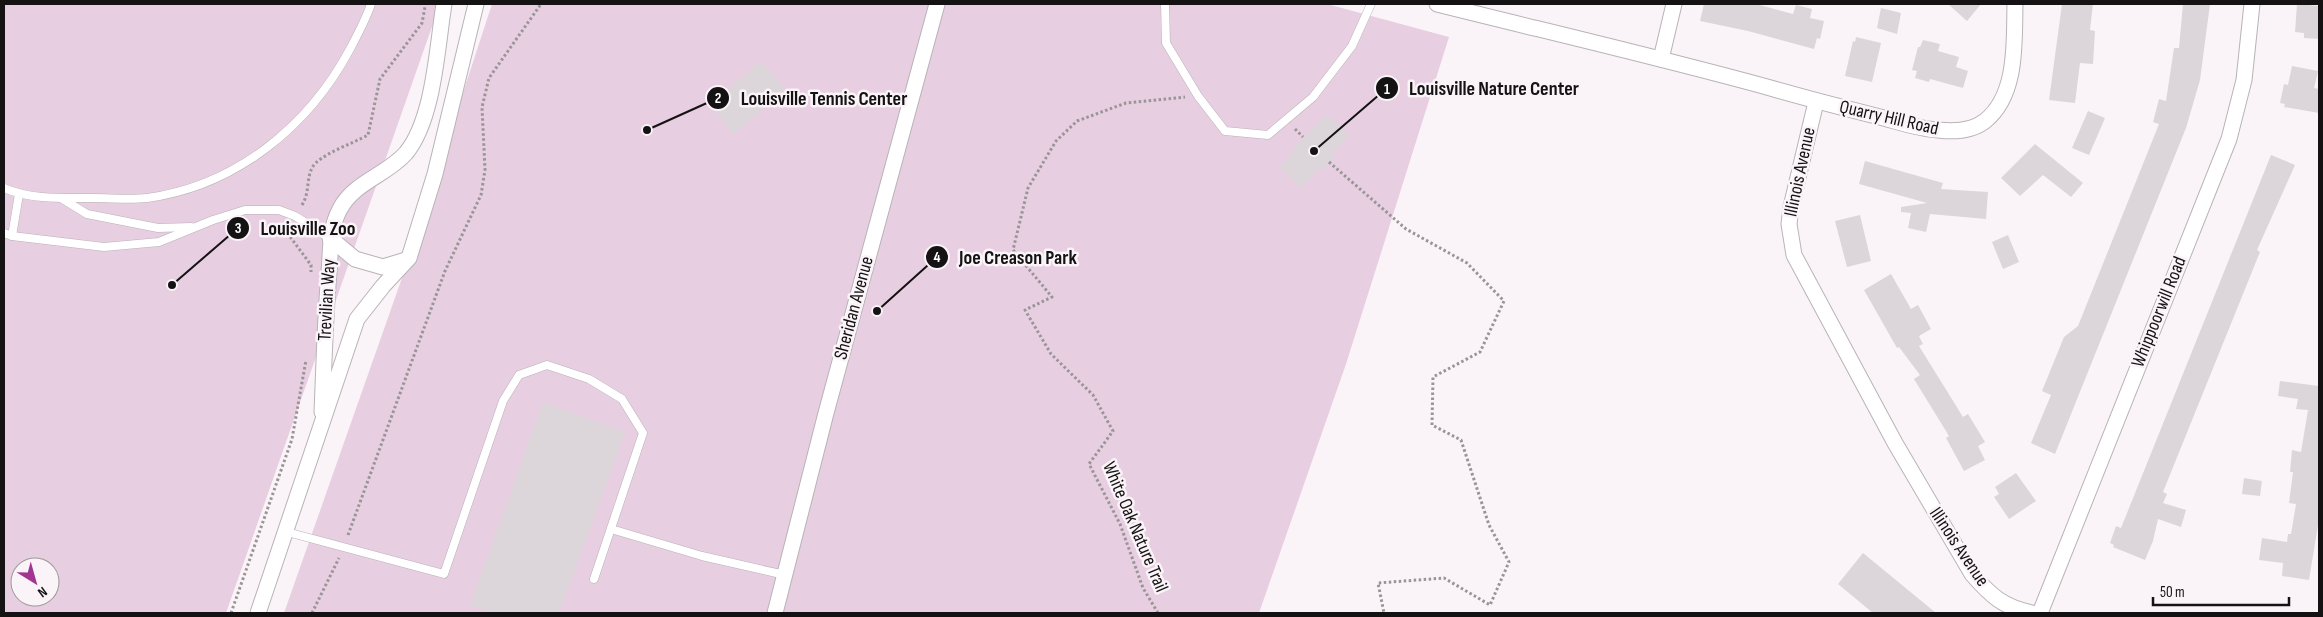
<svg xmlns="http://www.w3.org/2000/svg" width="2323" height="617" viewBox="0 0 2323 617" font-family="'Sofia Sans Condensed',sans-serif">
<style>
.green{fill:#e7cee1;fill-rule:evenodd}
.building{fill:#dcd6da}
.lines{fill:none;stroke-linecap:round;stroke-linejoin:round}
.service-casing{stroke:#b8b3b7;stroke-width:9}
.minor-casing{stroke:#b8b3b7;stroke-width:17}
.path{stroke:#999597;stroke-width:3;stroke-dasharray:2.5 2.5;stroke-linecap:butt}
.service{stroke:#fff;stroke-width:8}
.minor{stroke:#fff;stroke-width:15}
.labels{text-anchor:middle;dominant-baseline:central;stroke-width:5;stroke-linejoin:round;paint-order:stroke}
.street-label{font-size:19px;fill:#141213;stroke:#faf4f8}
.leader{fill:none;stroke:#141213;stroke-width:2}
.callout-dot{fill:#141213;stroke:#faf4f8;stroke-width:2}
.mark-label{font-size:15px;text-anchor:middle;font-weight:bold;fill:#fff}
.callout-label{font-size:20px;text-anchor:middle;font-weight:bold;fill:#141213;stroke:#faf4f8;stroke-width:5;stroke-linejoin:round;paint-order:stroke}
</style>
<rect width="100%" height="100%" fill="#faf4f8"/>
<g class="green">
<path d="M4,4h436l-214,609h-222zM20,567h30v30h-30z"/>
<path d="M492,4h835l122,33 -103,327 -87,249h-975l125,-355z"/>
</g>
<g class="building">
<path d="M1704,4h52l37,10 3,-9 16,4 -2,9 14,3 -4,18 -3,-1 -3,11 -66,-18 -48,-10z"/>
<path d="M1948,4h33l-14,17z"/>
<path d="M2062,4h31l-3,26 5,1 -2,33 -13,-1 -5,40 -26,-3z"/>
<path d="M2183,4h27l-10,76 -14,48 -131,326 -24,-11 20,-48 -9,-4 22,-54 14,-11 81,-202 -6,-2 6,-23 7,2 8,-53h5z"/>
<path d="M2297,4l22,2v33l-15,-1v-5l-9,-1z"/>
<path d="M1881,8l20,5 -4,21 -20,-6z"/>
<path d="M1856,37l25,6 -9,39 -27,-6 8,-35 2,1z"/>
<path d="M1923,40l17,4 -2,7 21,6 -3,10 12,4 -5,17 -33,-9 -1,3 -14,-4 2,-7 -5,-1 6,-23h2z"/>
<path d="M761,61l25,28 -52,45 -24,-29z"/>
<path d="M2292,66l26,5 -4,17 5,1v24l-35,-6 1,-3 -5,-1 4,-19 4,1z"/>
<path d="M2088,111l17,7 -16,37 -17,-7z"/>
<path d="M1327,114l23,22 -18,18 3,2 -8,9 -6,6 -2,-2 -18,19 -22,-21 17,-19 -2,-1z"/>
<path d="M2035,144l48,39 -12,14 -28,-22 -23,21 -19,-18z"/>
<path d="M2271,155l24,10 -38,85 3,2 -97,240 4,2 -4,9 23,7 -5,17 -23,-8 -5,22 -8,19 -32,-13 1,-2 -4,-2 6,-17 5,2z"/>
<path d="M1865,161l78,22 -2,6 47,3 -2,27 -56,-5 -4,18 -18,-4 3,-15 -10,-1v-5l26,-4 -68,-19z"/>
<path d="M1860,215l11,46 -24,6 -12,-46z"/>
<path d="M2008,235l11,27 -16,7 -11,-27z"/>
<path d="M1891,274l20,35 7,-4 13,24 -12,7 4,8 -4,2 44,71 5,-3 17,28 -7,4 7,14 -21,11 -18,-33 3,-2 -35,-57 6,-4 -21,-28 -2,1 -33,-58z"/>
<path d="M2280,381l39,5v133l-10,61 -27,-4 1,-13 -24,-3 3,-22 25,4 1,-8h3l5,-30 -7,-1 4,-31h-3l2,-22 9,2 7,-42 -12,-1 2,-10 -20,-3z"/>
<path d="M543,402l82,30 -66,181h-65l-24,-8z"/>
<path d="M2016,473l20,28 -27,18 -15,-22 5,-3 -4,-7z"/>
<path d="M2244,478l18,3 -2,15 -18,-2z"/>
<path d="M1863,553l73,60h-63l-35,-29z"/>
</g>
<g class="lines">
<defs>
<g id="service">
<path d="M1165,4l1,39 32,53 27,35 43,4 45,-38 39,-51 19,-42"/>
<path d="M4,188c27,12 60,10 90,10 17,0 36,2 53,0 89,-12 162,-72 203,-149 8,-15 16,-30 21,-45"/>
<path d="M61,198l26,16 71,14 33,-1"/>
<path d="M4,233l8,3 92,11 55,-5 54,-22 32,-10h34l16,6 35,22"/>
<path d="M12,236l7,-42"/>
<path d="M611,529l91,27 83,19"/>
<path d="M287,532l157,42 59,-173 16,-26 28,-10 42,14 33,20 21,34 -49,146"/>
</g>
<g id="minor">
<path d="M1437,4c112,28 225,54 337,85 35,10 70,19 106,28 19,5 39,12 58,13 16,2 34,1 47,-9 33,-26 29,-80 30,-117"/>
<path d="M1661,59l13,-55"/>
<path d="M1816,102l-25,105 -2,17 5,31 101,188 77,131c19,22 31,33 60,39"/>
<path d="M330,238l25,21 28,8 23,-7"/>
<path d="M322,412c2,-47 3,-93 7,-140 2,-22 0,-43 11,-63 14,-27 47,-34 66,-56 28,-34 31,-106 38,-149"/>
<path d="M258,613l99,-294 26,-33 26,-28 26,-84 41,-170"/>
<path d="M775,613l51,-200 111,-409"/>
<path d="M2040,613l189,-474 15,-59 8,-76"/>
</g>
</defs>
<use href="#service" class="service-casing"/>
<use href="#minor" class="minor-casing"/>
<g class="path">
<path d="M1295,129l8,8"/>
<path d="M1329,162l77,67 61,34 37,38 -24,51 -47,25 -1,48 29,15 28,85 20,37 -19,43 -46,-27 -66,5 6,30"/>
<path d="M302,205c8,-13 4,-25 10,-37 6,-13 42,-25 56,-33l12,-56 42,-56 3,-16"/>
<path d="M289,225l-4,5 26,35v7"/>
<path d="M348,535l97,-264 36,-76 4,-25 -3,-63 7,-29 52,-74"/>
<path d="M231,613l61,-174 14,-79"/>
<path d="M312,613l27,-55"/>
<path d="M1158,613l-15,-25 -23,-64 -31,-60 24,-33 -20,-36 -42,-41 -26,-44 27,-13 -39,-47 15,-62 28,-47 21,-20 49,-18 59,-6"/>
</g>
<use href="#service" class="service"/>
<use href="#minor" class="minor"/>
</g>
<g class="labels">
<g class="street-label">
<text transform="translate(1889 118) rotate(13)">Quarry Hill Road</text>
<text transform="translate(1800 172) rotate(-78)">Illinois Avenue</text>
<text transform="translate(327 300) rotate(-87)">Trevilian Way</text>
<text transform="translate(854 308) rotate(-75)">Sheridan Avenue</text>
<text transform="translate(2159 312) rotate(-68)">Whippoorwill Road</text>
<text transform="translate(1135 527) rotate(67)">White Oak Nature Trail</text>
<text transform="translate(1959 547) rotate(56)">Illinois Avenue</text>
</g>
</g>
<path class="leader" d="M1314 151L1387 88M647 130L718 98M172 285L238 228M877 311L937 257"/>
<g class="callout-dot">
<circle cx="1314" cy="151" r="5"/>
<circle cx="647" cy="130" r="5"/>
<circle cx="172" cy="285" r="5"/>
<circle cx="877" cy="311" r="5"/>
<circle cx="1387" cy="88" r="12"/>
<circle cx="718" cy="98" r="12"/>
<circle cx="238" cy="228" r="12"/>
<circle cx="937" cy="257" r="12"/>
</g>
<g class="mark-label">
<text x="1387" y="94">1</text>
<text x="718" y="103">2</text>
<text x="238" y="233">3</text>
<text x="937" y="262">4</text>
</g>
<g class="callout-label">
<text x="1494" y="95">Louisville Nature Center</text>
<text x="824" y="105">Louisville Tennis Center</text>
<text x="308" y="235">Louisville Zoo</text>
<text x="1018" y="264">Joe Creason Park</text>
</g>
<rect width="2323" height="617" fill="none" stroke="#141213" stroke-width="10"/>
<g transform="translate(35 582) rotate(143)"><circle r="24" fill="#faf4f8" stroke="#9e9a9c"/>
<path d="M0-4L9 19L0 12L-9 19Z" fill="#a23492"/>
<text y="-8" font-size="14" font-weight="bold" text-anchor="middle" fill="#141213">N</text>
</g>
<path d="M2153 597v8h136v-8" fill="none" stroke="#141213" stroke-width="2.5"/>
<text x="2160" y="597" font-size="15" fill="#141213" stroke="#faf4f8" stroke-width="4" paint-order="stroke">50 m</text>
</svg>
